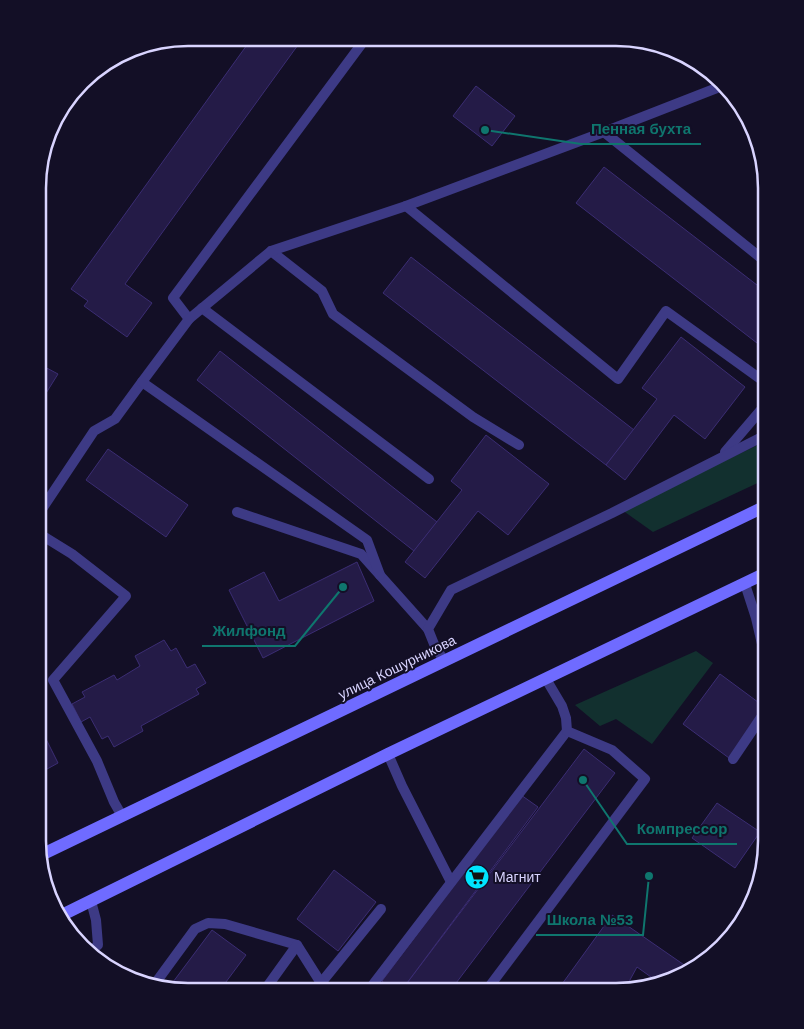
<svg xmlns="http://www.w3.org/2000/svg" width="804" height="1029" viewBox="0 0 804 1029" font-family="Arial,sans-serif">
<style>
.green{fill:#12302f}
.building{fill:#241b47;stroke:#3b2d73}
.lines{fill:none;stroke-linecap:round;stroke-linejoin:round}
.lane{stroke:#3d3a85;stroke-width:10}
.secondary{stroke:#6f6bff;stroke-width:12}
.labels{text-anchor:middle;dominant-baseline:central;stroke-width:4;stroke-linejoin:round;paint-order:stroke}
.street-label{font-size:14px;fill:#d9d4ff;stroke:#130f26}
.poi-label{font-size:14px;fill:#d9d4ff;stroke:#130f26;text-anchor:start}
.rim{fill:none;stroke:#d9d4ff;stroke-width:2.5}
.leader{fill:none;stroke:#0f766e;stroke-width:2}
.callout-dot{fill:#0f766e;stroke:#130f26;stroke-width:2}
.callout-label{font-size:15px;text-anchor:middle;font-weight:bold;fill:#0f766e;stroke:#130f26;stroke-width:4;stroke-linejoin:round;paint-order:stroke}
</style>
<rect width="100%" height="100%" fill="#130f26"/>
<g class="green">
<path d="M766,441v38l-113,53 -31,-22z"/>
<path d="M696,651l17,12 -61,81 -36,-25 -16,7 -25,-21z"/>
</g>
<g class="building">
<path d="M252,38h51l-178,246 27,19 -25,34 -43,-31 4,-5 -17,-12z"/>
<path d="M476,86l39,30 -23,30 -39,-30z"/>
<path d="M604,167l162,125v58l-190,-147z"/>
<path d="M411,257l223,173 -28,35 -223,-172z"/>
<path d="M681,337l64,50 -40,52 -31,-24 -49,65 -19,-15 51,-66 -15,-11z"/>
<path d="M220,351l217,171 -23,29 -217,-171z"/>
<path d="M43,366l15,8 -20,32v-37z"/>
<path d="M486,435l63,49 -41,51 -30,-24 -53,67 -20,-16 57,-72 -11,-9z"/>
<path d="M108,449l80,56 -22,32 -80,-57z"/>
<path d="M357,562l17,39 -111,57 -34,-68 35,-18 15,29z"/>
<path d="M164,640l7,11 5,-3 11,20 8,-4 11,19 -10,6 3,5 -58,32 2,5 -29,16 -6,-11 -6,3 -12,-22 -9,5 -9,-18 13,-7 -3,-5 32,-17 3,5 23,-14 -5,-10z"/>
<path d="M720,674l46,34 -37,50 -46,-34z"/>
<path d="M38,723l20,40 -20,11z"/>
<path d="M584,749l31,24 -165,218h-49z"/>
<path d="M521,795l17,12 -137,184h-7l-12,-10z"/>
<path d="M717,803l43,29 -25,36 -43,-30z"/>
<path d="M334,870l42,32 -38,49 -41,-32z"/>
<path d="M612,915l78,54 -7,7 -25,6 -21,-15 -12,22 -9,2h-59z"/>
<path d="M212,930l34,25 -26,35h-53z"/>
</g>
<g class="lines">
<g class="lane">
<path d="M604,132l162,130"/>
<path d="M406,206l212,173 48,-68 100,72"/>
<path d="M271,251l51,40 11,23 140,103 46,28"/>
<path d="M202,308l227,171"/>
<path d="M189,319l-16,-21 193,-260"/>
<path d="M725,452l41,-48"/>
<path d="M237,512l124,42 67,75"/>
<path d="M38,515l56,-84 21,-12 27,-37"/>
<path d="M38,533l34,21 54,42 -73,84 44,81 17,41 8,14"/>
<path d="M380,575l-13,-35 -225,-158 47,-63 82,-68 135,-45 198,-74 118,-46"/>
<path d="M745,584l11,34 10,43"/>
<path d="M444,661l-10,-17 -6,-15 23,-39 161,-77 154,-78"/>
<path d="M388,754l14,32 49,96"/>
<path d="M733,759l33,-49"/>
<path d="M91,901l5,19 2,25 -7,6"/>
<path d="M321,983l60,-74"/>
<path d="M154,985l41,-56 13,-6 17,1 72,21 24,38 10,8"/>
<path d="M264,991l33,-46"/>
<path d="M368,991l199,-260"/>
<path d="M486,991l159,-212 -33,-29 -45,-19 -1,-13 -4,-12 -16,-27"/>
</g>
<g class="secondary">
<path d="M41,855l725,-349"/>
<path d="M60,916l328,-162 378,-181"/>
</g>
</g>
<defs>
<symbol id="supermarket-disc" viewBox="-11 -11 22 22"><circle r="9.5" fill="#00e5ff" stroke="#130f26"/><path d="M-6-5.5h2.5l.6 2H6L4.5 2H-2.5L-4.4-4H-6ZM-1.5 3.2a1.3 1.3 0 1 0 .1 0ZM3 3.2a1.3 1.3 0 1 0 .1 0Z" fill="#111"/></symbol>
</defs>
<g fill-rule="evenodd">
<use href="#supermarket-disc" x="463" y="863" width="28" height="28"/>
</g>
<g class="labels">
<g class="street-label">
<text transform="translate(397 667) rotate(-26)">улица Кошурникова</text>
</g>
<g class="poi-label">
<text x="494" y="877">Магнит</text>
</g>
</g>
<path d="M0 0H804V1029H0ZM188 46H616A142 142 0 0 1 758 188V841A142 142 0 0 1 616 983H188A142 142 0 0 1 46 841V188A142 142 0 0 1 188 46Z" fill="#130f26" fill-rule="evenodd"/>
<path class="rim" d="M188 46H616A142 142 0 0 1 758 188V841A142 142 0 0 1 616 983H188A142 142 0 0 1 46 841V188A142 142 0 0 1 188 46Z"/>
<path class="leader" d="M485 130L581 144H701M343 587L295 646H202M583 780L627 844H737M649 876L643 935H536"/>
<g class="callout-dot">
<circle cx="485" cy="130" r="5"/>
<circle cx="343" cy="587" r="5"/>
<circle cx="583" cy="780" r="5"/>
<circle cx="649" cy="876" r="5"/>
</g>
<g class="callout-label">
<text x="641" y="134">Пенная бухта</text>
<text x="249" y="636">Жилфонд</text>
<text x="682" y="834">Компрессор</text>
<text x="590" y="925">Школа №53</text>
</g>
</svg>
